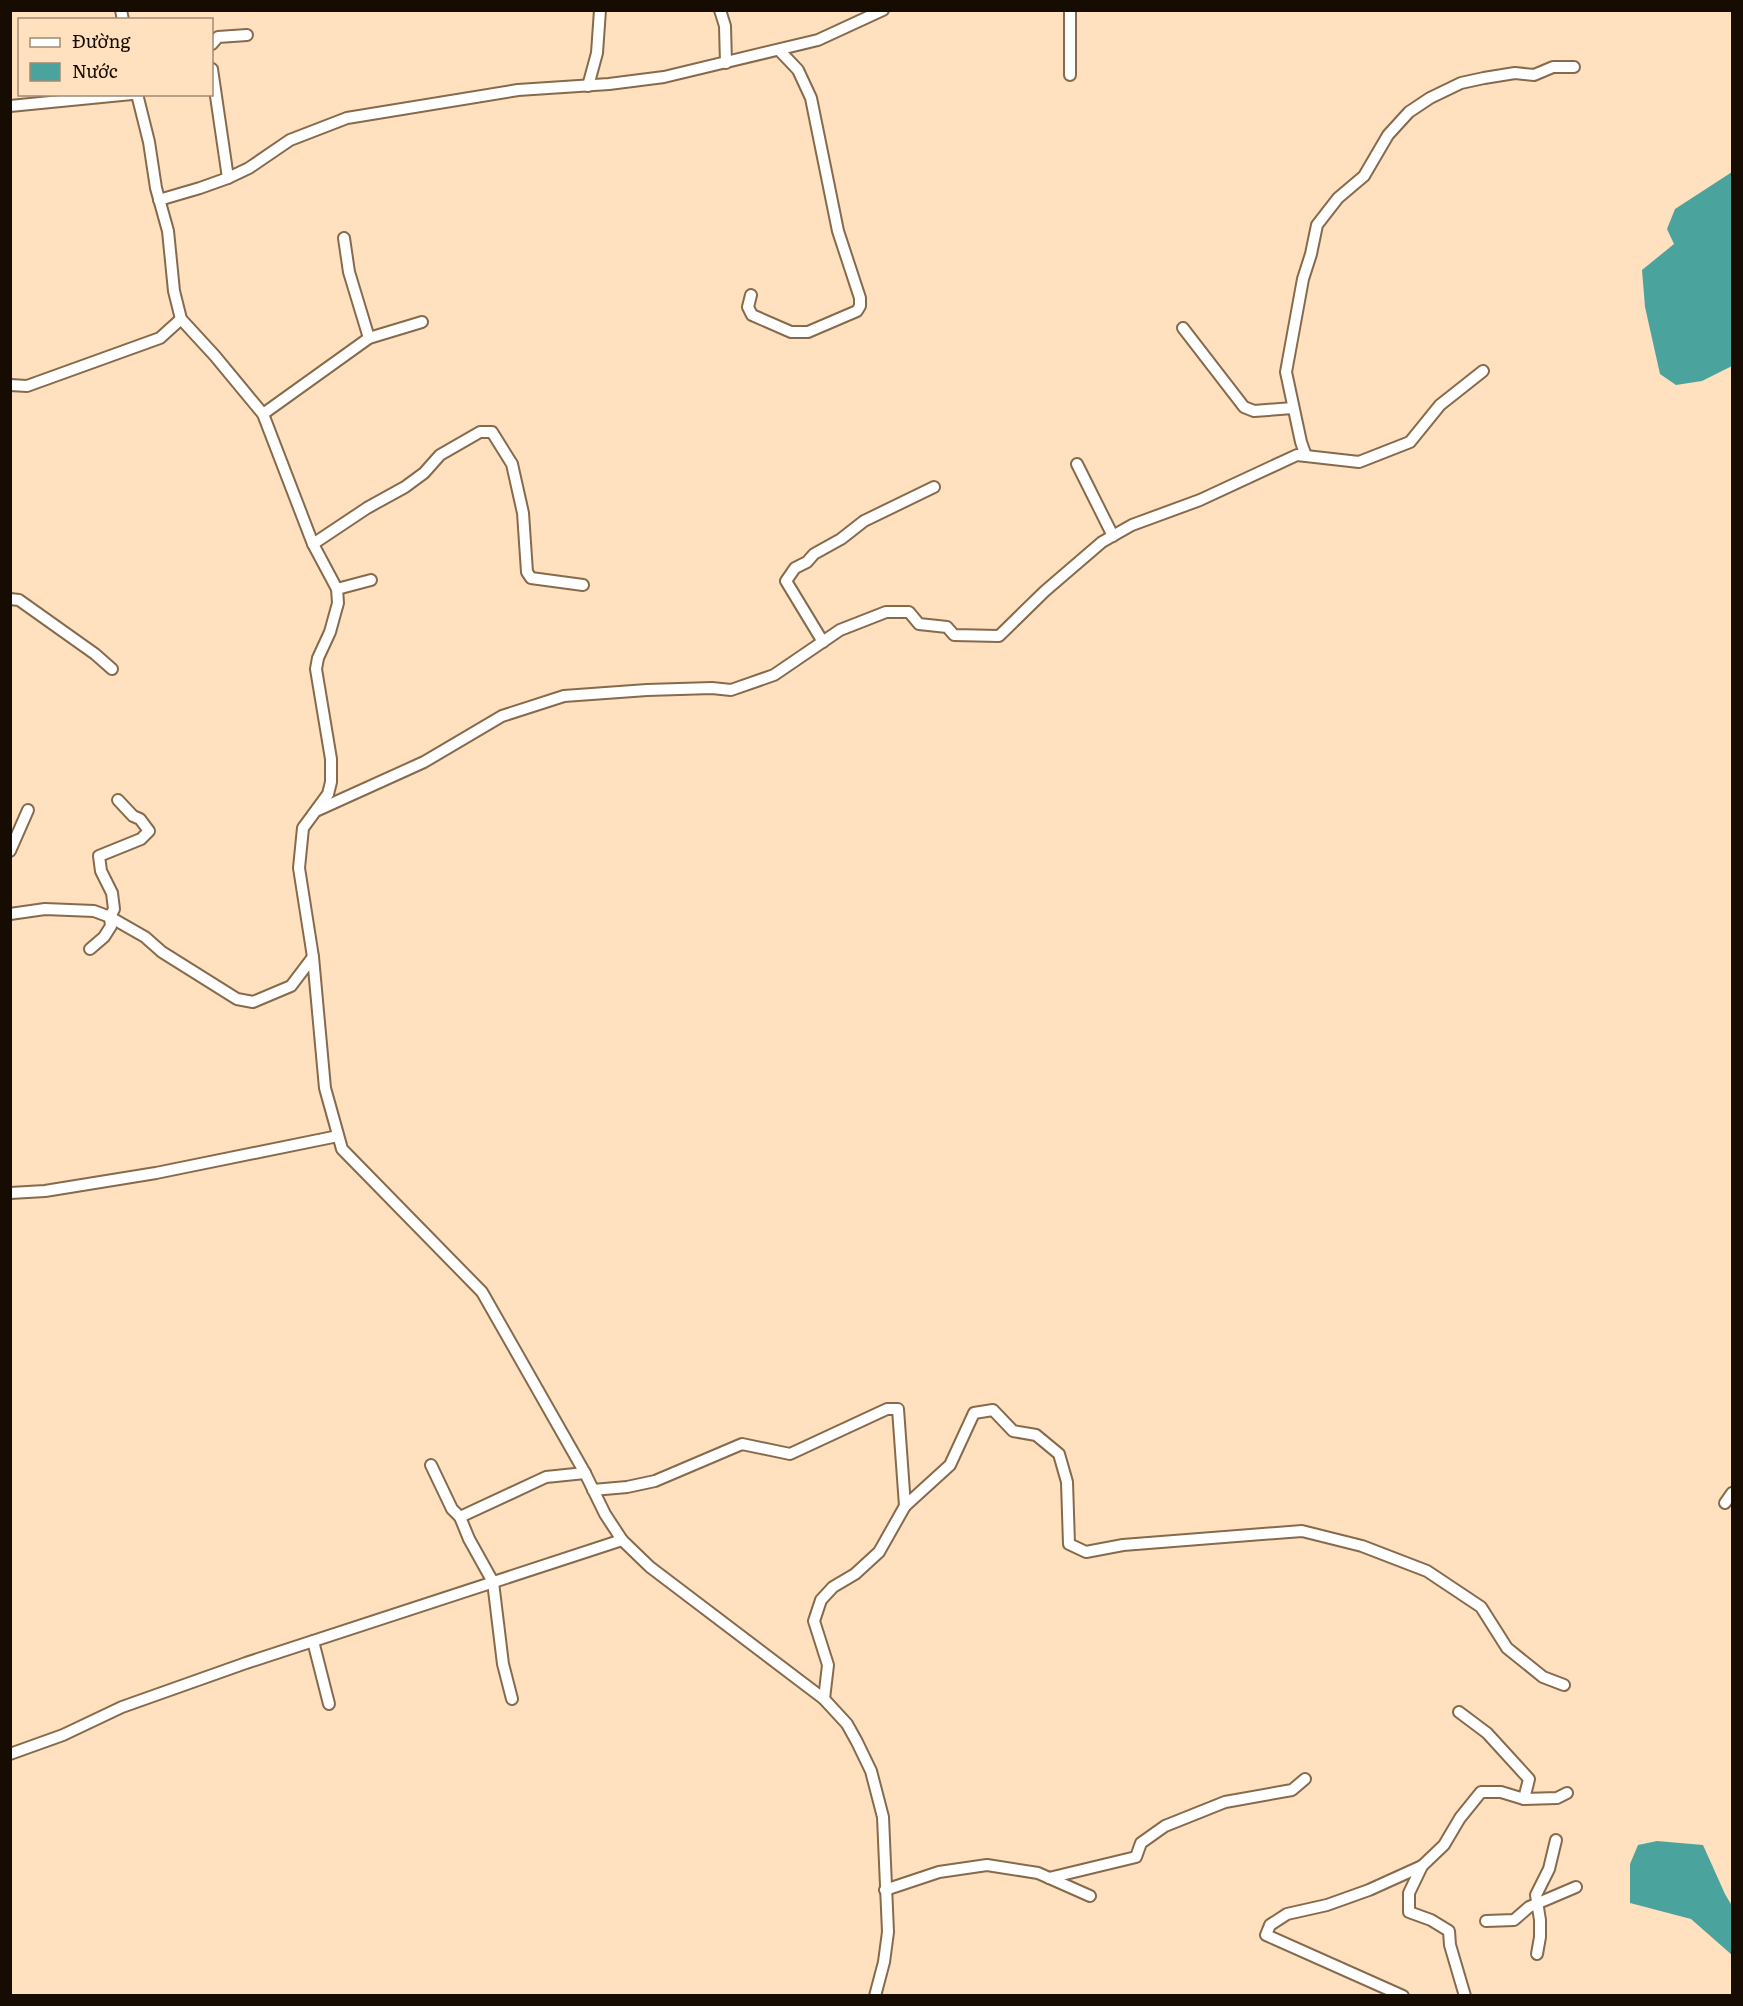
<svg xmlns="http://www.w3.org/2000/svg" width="1743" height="2006" viewBox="0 0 1743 2006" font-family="Literata,serif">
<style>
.water{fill:#4aa49d}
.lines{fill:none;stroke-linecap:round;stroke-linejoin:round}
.street-casing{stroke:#856a4c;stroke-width:14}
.street{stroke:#fff;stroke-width:10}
</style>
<rect width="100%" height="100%" fill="#ffe0bf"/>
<g class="water">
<path d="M1732,172v194l-30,15 -26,4 -16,-11 -15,-67 -3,-37 32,-26 -7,-15 8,-20z"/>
<path d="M1657,1841l46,4 22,49 7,12v49l-41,-36 -61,-16v-39l8,-19z"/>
</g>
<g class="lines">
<defs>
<g id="street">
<path d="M121,10l2,10"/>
<path d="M720,10l5,16 1,37"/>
<path d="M1070,10v65"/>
<path d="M212,44l6,-7 29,-2"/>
<path d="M212,69l16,109"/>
<path d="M588,86l9,-33 3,-43"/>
<path d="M137,94l12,48 7,46 12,43 6,60 7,28 34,37 48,58 50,130 24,45 1,14 -8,29 -12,26 -2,11 15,90v23l-3,12 -25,34 -4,40 14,89 12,131 17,61 140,143 103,181 20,41 17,26 28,27 174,132 23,25 10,18 14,29 12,46 5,115 -4,30 -9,34"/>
<path d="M10,106l122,-12"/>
<path d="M159,200l41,-12 28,-10 21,-10 41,-28 57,-22 171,-28 91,-6 55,-7 154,-37 65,-30"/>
<path d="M344,238l5,34 20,66"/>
<path d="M751,295l-3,12 4,8 39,17h17l49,-21 3,-5v-8l-22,-67 -27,-133 -13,-28 -19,-20"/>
<path d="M1183,328l61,79 10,4 39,-3"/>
<path d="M10,385l17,1 133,-48 21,-19"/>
<path d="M263,414l106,-76 53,-16"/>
<path d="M1306,456l-5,-14 -15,-70 17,-93 8,-25 6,-29 21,-27 26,-22 24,-41 21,-23 21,-14 31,-15 23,-5 31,-5 19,2 19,-8h21"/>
<path d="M1077,464l36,72"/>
<path d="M313,544l54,-36 38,-21 19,-14 16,-18 40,-23h12l20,32 11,49 4,59 4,6 52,7"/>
<path d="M337,589l34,-9"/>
<path d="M10,599l9,1 76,54 17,15"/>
<path d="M823,642l-37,-61 9,-13 12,-6 7,-8 27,-15 23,-18 70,-34"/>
<path d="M318,810l106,-48 78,-46 62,-20 83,-6 65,-2 19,2 43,-15 66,-45 46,-18h23l10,12 28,3 7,8 45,1 46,-45 57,-49 30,-17 68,-25 97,-45 62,7 51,-20 30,-37 43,-34"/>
<path d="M10,851l18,-41"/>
<path d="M10,914l35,-5 49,2 16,6 35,20 17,15 75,47 16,3 38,-16 22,-29"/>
<path d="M90,949l14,-12 7,-11 -1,-9 4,-8 -2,-16 -11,-22 -2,-15 42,-17 8,-8 -9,-12 -7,-3 -15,-16"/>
<path d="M10,1193l35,-2 111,-18 182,-37"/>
<path d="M431,1465l21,44 8,8 9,22 24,43 10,82 9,35"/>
<path d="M593,1490l34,-3 28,-6 87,-37 48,10 97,-45h11l7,97 45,-41 24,-52 19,-3 20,21 23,4 23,19 8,28 2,62 17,8 37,-7 179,-14 60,15 65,25 54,36 26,41 36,29 21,8"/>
<path d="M1725,1503l7,-10"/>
<path d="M460,1517l86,-40 39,-4"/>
<path d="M313,1641l16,63"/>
<path d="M824,1699l4,-34 -14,-44 7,-21 12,-13 22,-13 24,-22 26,-46"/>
<path d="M1459,1712l28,21 42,46 -5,20"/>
<path d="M10,1754l53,-19 59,-28 124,-44 376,-123"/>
<path d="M1049,1878l87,-21 5,-14 24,-17 60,-24 67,-12 13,-11"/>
<path d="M885,1890l54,-18 48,-7 51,8 52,23"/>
<path d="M1486,1921l28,-1 15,-13 47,-20"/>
<path d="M1537,1954l3,-17v-17l-4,-25 13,-26 7,-29"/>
<path d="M1403,1996l-137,-61 4,-10 17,-11 40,-9 42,-15 53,-24"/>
<path d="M1465,1996l-15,-51 -1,-14 -18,-11 -22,-8v-19l13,-27 22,-21 16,-27 21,-26h20l23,7 33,-1 10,-5"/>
</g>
</defs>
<use href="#street" class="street-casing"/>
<use href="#street" class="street"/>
</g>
<rect width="1743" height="2006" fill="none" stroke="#160c02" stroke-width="24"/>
<rect x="18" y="18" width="195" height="78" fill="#ffe0bf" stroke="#a28b73" stroke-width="1.5"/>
<rect x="30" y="38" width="30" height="9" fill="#ffffff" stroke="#a28b73" stroke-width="1.5"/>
<text x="72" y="48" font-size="18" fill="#160c02">Đường</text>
<rect x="30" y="63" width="30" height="18" fill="#4aa49d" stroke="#a28b73" stroke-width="1.5"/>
<text x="72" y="78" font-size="18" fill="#160c02">Nước</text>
</svg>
